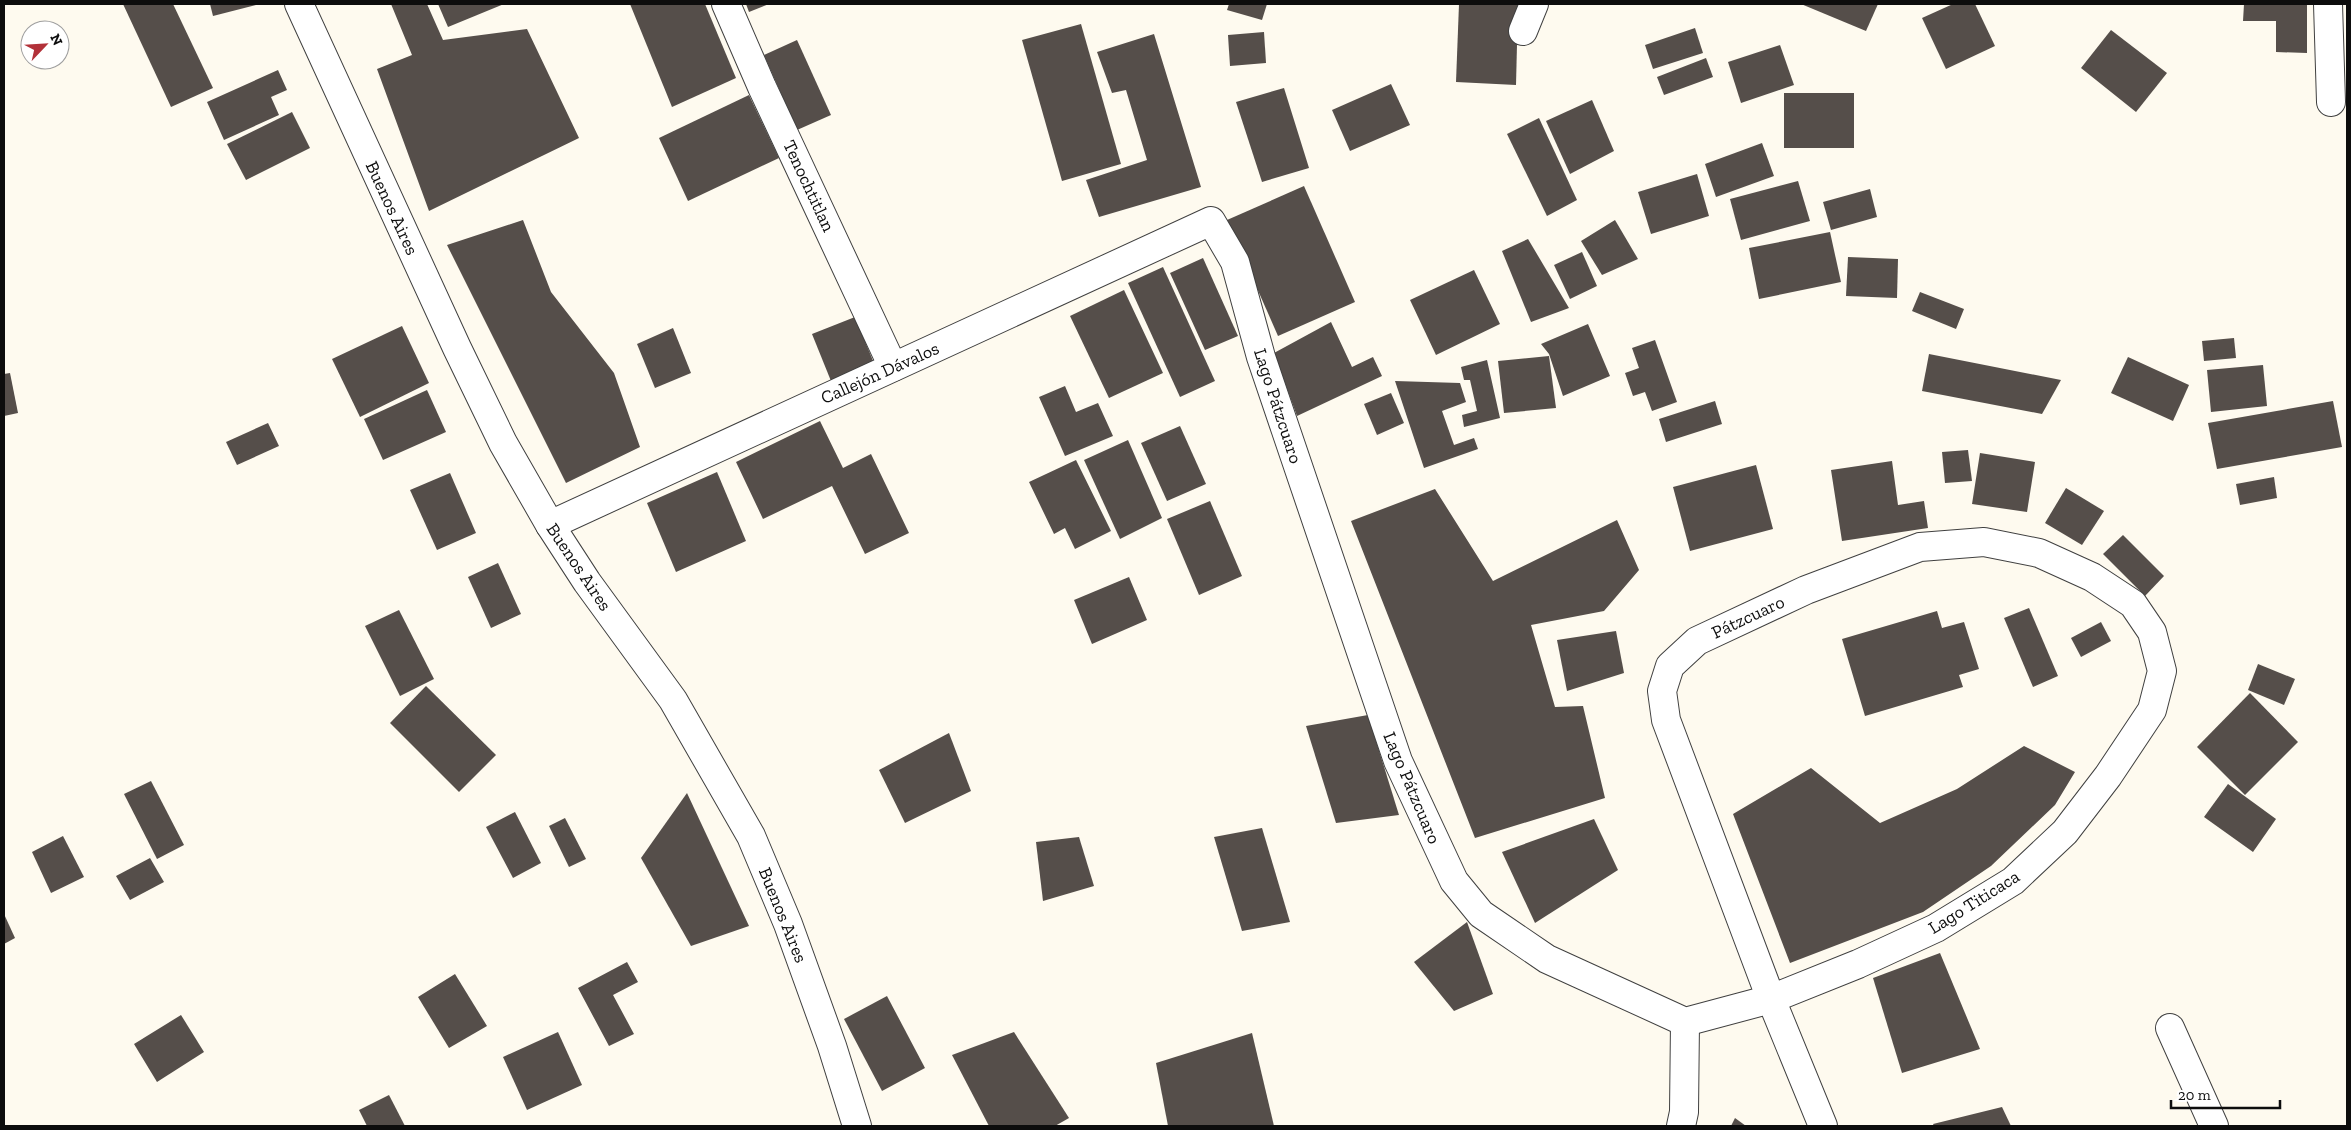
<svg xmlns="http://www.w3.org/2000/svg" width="2351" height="1130" viewBox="0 0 2351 1130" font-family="'Zilla Slab',serif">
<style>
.building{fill:#554e4a}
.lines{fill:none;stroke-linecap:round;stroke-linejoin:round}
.minor-casing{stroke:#404040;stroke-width:30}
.tertiary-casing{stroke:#404040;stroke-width:30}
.minor{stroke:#fff;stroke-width:28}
.tertiary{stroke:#fff;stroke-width:28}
.labels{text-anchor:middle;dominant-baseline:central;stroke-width:5;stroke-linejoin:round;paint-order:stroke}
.street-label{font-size:18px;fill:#0d0d0d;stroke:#fff}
</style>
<rect width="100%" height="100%" fill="#fefaef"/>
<g class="building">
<path d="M123,4h50l40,84 -42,19z"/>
<path d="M210,4h50l-47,12z"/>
<path d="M391,4h36l16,36 84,-11 52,109 -150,73 -52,-142 35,-14z"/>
<path d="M438,4h66l-56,23z"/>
<path d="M630,4h75l31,74 -64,29z"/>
<path d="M746,4h23l-20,8z"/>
<path d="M1229,4h38l-5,16 -35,-10z"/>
<path d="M1459,4h59l-2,81 -60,-3z"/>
<path d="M1801,4h77l-12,27z"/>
<path d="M1953,4h22l20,42 -49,23 -24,-51z"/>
<path d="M2244,4h63v49l-31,-1v-31h-33z"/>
<path d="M1081,24l40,140 -59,17 -40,-141z"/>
<path d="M1695,28l8,25 -50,16 -8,-24z"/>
<path d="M2111,30l56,43 -31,39 -55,-44z"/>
<path d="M1264,32l2,31 -36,3 -2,-31z"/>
<path d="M1154,34l47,153 -102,30 -13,-37 61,-20 -21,-70 -14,3 -15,-41z"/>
<path d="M797,40l34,75 -34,15 -33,-75z"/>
<path d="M1780,45l14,40 -53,18 -13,-41z"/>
<path d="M1706,58l7,19 -49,18 -7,-18z"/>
<path d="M278,70l9,20 -16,7 8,18 -55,25 -17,-38z"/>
<path d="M1391,84l19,41 -60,26 -18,-41z"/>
<path d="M1284,88l25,80 -47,14 -26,-80z"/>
<rect x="1784" y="93" width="70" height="55"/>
<path d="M749,95l30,63 -91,43 -29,-63z"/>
<path d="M1592,100l22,51 -44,23 -24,-53z"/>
<path d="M292,112l18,36 -64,32 -19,-36z"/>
<path d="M1539,118l38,82 -30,16 -40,-82z"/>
<path d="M1762,143l12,33 -58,21 -11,-33z"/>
<path d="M1697,174l12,42 -58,18 -13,-42z"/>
<path d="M1798,181l12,40 -69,19 -11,-41z"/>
<path d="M1304,186l51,116 -77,34 -51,-116z"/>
<path d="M1870,189l7,28 -46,13 -8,-28z"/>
<path d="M523,220l28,72 63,81 26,74 -74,36 -119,-238z"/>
<path d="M1615,220l23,39 -36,16 -21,-34z"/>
<path d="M1830,232l11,50 -82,17 -10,-51z"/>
<path d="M1528,239l41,69 -38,14 -29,-71z"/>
<path d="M1582,252l15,34 -27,13 -16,-34z"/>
<path d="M1848,257l50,2 -1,39 -51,-2z"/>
<path d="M1203,258l35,78 -33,14 -35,-77z"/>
<path d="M1163,267l52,114 -35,16 -52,-114z"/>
<path d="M1474,270l26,54 -64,31 -26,-55z"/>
<path d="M1124,290l39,83 -54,25 -39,-82z"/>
<path d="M1920,292l44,17 -8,20 -44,-18z"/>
<path d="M855,317l21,51 -43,18 -21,-52z"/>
<path d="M1331,322l21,45 21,-10 9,19 -85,40 -23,-63z"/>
<path d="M1588,324l22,52 -47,20 -14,-42 -8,-10z"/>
<path d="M402,326l27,57 -69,34 -28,-58z"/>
<path d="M673,328l18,45 -36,15 -18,-44z"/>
<path d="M2234,338l2,20 -32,3 -2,-20z"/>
<path d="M1655,340l22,62 -25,9 -7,-19 -12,4 -8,-23 14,-5 -7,-20z"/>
<path d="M1929,354l132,26 -19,34 -120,-23z"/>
<path d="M1549,356l7,52 -52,5 -6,-52z"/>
<path d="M2128,357l61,28 -16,36 -62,-28z"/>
<path d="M1487,360l13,58 -36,9 -2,-12 15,-4 -7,-31h-6l-3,-13z"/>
<path d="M2263,365l4,41 -56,6 -4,-42z"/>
<path d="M10,373l8,40 -14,3v-42z"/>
<path d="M1395,381l65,2 6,19 -24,9 12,34 20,-7 4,11 -54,19z"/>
<path d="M1065,386l11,26 22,-9 15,33 -48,20 -26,-59z"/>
<path d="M427,390l19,42 -63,28 -19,-41z"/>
<path d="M1391,393l13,30 -27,12 -13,-31z"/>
<path d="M1715,401l7,23 -56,18 -7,-23z"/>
<path d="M2333,401l9,46 -125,22 -9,-46z"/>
<path d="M820,421l23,47 28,-14 38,79 -44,21 -33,-68 -69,33 -27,-57z"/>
<path d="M268,423l11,23 -42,19 -11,-23z"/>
<path d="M1180,426l26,58 -39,17 -26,-58z"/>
<path d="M1128,440l34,78 -42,21 -36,-79z"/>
<path d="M1968,450l4,31 -27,2 -3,-31z"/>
<path d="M1980,453l55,9 -8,50 -55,-8z"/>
<path d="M1076,460l35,71 -36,18 -10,-21 -11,6 -25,-52z"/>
<path d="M1892,461l6,44 26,-4 4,27 -86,13 -11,-71z"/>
<path d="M1756,465l17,64 -83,22 -17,-64z"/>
<path d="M717,472l29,69 -70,31 -29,-69z"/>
<path d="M450,473l26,60 -39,17 -27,-60z"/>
<path d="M2274,477l3,21 -37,7 -4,-21z"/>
<path d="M2066,488l38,23 -22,34 -37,-22z"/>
<path d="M1435,489l58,92 124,-61 22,50 -35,41 -73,14 24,82 28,-1 22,92 -130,40 -124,-317z"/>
<path d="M1210,501l32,75 -43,19 -32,-76z"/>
<path d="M2123,535l41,41 -19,20 -42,-42z"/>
<path d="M498,563l23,51 -30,14 -23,-51z"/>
<path d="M1129,577l18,43 -55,24 -18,-44z"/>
<path d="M2029,608l29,68 -25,11 -29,-69z"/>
<path d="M399,610l35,69 -34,17 -35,-70z"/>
<path d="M1937,611l5,17 22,-6 15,47 -20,6 4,12 -98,29 -23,-77z"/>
<path d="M2101,622l10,19 -30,16 -10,-19z"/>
<path d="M1616,631l8,42 -57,18 -10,-51z"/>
<path d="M2258,664l37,15 -11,26 -36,-15z"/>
<path d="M426,686l70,69 -37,37 -69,-69z"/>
<path d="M2250,693l48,49 -53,53 -48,-48z"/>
<path d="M1368,715l31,100 -63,8 -30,-97z"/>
<path d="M949,733l22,58 -66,32 -26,-53z"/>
<path d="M2024,746l51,26 -20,33 -64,61 -68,46 -133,51 -57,-149 78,-46 69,55 77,-34z"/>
<path d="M151,781l33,64 -27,14 -33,-65z"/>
<path d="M2228,784l48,35 -23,33 -49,-35z"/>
<path d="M687,793l62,133 -58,20 -50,-88z"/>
<path d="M515,812l26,51 -28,15 -27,-51z"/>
<path d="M565,818l21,41 -17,8 -20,-41z"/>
<path d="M1594,819l24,51 -83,53 -33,-71z"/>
<path d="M1262,828l28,94 -48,9 -28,-94z"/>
<path d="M63,836l21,41 -33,16 -19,-41z"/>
<path d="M1079,837l15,49 -51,15 -7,-59z"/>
<path d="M150,858l14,24 -34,18 -14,-24z"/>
<path d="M4,914l11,24 -11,6z"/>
<path d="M1467,922l26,72 -39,17 -40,-49z"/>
<path d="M1940,953l40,96 -78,24 -29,-95z"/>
<path d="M627,962l11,20 -25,13 21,39 -25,12 -31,-58z"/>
<path d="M455,974l32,52 -38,22 -31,-51z"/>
<path d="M887,996l38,72 -43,23 -38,-72z"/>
<path d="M181,1015l23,37 -47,30 -23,-38z"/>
<path d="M558,1032l24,53 -55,25 -24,-53z"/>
<path d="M1014,1032l55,86 -14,8h-66l-37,-71z"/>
<path d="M1252,1033l22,93h-106l-12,-63z"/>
<path d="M389,1095l16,31h-38l-8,-16z"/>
<path d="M2002,1107l9,19h-77l-1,-2z"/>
<path d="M1735,1118l11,8h-15z"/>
</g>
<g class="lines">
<defs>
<g id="minor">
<path d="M726,4l36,83 131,280"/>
<path d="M2328,4l3,98"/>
<path d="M1523,31l11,-27"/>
<path d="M550,525l661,-304 24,41 26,95 137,404 56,120 27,33 66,45 138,63 86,-23 52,127"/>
<path d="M1984,542l55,11 53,24 41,27 19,28 10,39 -10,39 -44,66 -43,56 -52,49 -77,47 -78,36 -87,35 -105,-279 -4,-29 8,-25 27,-25 109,-51 114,-43z"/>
<path d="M2170,1028l44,98"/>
<path d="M1681,1126l3,-14 1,-90"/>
</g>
<path id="tertiary" d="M299,4l158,344 46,95 47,82 37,57 86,118 78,136 37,88 44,122 25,80"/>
</defs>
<use href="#minor" class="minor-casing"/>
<use href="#tertiary" class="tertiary-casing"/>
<use href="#minor" class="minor"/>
<use href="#tertiary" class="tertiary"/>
</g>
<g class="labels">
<g class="street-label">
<text transform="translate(809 186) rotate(65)">Tenochtitlan</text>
<text transform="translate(392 208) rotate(65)">Buenos Aires</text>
<text transform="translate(880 373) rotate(-24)">Callejón Dávalos</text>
<text transform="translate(1278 406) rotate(72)">Lago Pátzcuaro</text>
<text transform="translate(579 567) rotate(56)">Buenos Aires</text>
<text transform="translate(1748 617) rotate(-25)">Pátzcuaro</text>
<text transform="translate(1412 788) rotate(67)">Lago Pátzcuaro</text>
<text transform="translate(1974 902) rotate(-32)">Lago Titicaca</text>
<text transform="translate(783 915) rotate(68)">Buenos Aires</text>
</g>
</g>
<rect width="2351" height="1130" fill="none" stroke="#0d0d0d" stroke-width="10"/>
<g transform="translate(45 45) rotate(65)"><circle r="24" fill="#ffffff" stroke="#9e9e9e"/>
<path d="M0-4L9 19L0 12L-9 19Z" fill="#b23139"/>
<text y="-8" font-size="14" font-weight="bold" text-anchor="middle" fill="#0d0d0d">N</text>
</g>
<path d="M2171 1100v8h109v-8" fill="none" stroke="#0d0d0d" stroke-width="2.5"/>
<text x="2178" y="1100" font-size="15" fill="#0d0d0d" stroke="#ffffff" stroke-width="4" paint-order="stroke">20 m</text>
</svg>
